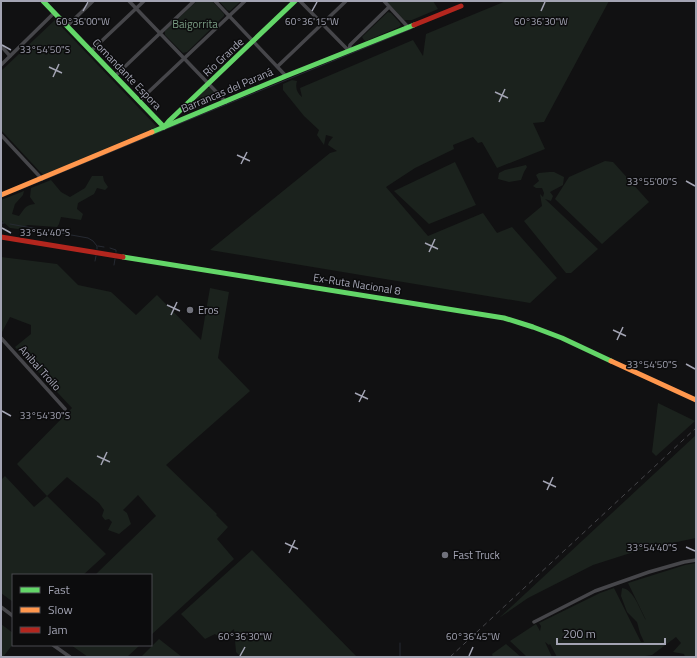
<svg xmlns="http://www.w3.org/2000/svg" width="697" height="658" viewBox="0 0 697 658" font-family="'Titillium Web',sans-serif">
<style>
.green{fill:#1b221d}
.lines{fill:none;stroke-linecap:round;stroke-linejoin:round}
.stream{stroke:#262a32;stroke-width:1}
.street{stroke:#46464a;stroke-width:3.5}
.fast{stroke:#63d668;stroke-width:5}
.slow{stroke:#ff974d;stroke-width:5}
.jam{stroke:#b3261e;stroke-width:5}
.rail{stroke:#46464a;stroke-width:1;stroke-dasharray:5 4;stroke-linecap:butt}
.ticks{fill:none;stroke:#a3a4b3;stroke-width:1.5}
.poi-dot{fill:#70717b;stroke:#0c0c0d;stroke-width:1.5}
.labels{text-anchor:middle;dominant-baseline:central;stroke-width:3;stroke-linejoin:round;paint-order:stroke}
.park-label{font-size:11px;fill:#7a9d84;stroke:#0c0c0d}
.street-label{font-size:11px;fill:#a3a4b3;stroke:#0c0c0d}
.poi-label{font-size:11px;fill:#a3a4b3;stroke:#0c0c0d;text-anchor:start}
.ticks-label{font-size:10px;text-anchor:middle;fill:#a3a4b3;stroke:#0c0c0d;stroke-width:3;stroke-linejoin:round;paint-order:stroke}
</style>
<rect width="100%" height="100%" fill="#111112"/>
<g class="green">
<path d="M197,1h15l12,13v2l-37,36 -4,1 -18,-18v-4z"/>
<path d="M219,1h22l-11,10 -3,-1z"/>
<path d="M386,1h47l5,8 -26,11h-8z"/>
<path d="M506,1h103l-65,121 -11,1 12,26 -48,19 -15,-26 -4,1 -5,-6 -20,8 1,4 -39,19 -29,19 42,49 55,-23 14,20 15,-6 45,51 -27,25 -320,-53 120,-97 7,-2 -9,-6 1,-3 4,-5 -7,-2 -2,10 -7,-10 2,-5 -15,-14 -21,-26v-6l9,-4 5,1c-2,7 0,12 5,16l-2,-9 113,-48 10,16 3,-22z"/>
<path d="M388,12l3,1 9,10 1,2 -2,2 -33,14 -2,-1 -2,-3 1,-1z"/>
<path d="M55,20l102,107 -114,48 -42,-45v-59z"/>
<path d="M207,88h3l8,9v3l-29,12h-3l-1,-2 1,-2z"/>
<path d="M605,161l8,1 36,40 -47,42 -47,-45 14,-22z"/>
<path d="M455,162l21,43 -47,19 -35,-33z"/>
<path d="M526,165l1,2 -3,5 -3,8 -12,2 -11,-3 1,-6 6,-3z"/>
<path d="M549,172h5l10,5 -1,8 -13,7 3,4 -2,5 -6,-2 53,50 -27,24h-5l-42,-52 18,-15 -2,-12 3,3 1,-4 -2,-5h-6l-3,-2 6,-5 -3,-6 3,-2z"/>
<path d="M92,176h11l1,5 4,6 -3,3 -8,-2 -3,6 -16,9 -1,6 6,5 -2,6 -20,-3 -2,7 -2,3 -29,-2 -10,4 -8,-1 -9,-8v-20l23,-9 -1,4 -8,9 -3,10 7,2c6,-8 6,-11 16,-12l-5,-7 1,-9 20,-8 10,12 9,5 15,-9z"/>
<path d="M1,257l56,7 21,21 33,7 25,23 21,-20 44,45 9,-52 19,4 -11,66 32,33 -84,74 51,49 -1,1 12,12 -11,12 17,20 -83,76v-60h-56l61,-59 -18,-21 -15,15 4,3 4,11 -12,10 -11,-4 4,-8 -3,-3 -4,1 -3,-4 2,-6 -5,-7 -32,-26 -20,19 59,58 -23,21h-70v27l-12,-9v-113l4,-4 29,31 13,-11 -30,-32 55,-56 -57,-61 16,-13v-9l-21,-8 -8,15 -1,-1z"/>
<path d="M658,403l37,18 -39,35 -4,-4z"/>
<path d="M696,435v103l-53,11 -50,16 -65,33 -29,20z"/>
<path d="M252,550l105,107h-116l-5,-5 -2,-23 -12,10 -7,-5 -10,5 -24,-25z"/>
<path d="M696,563v94h-11l-1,-3 -11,-2 8,-9 -5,-6 -24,18 -13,2h-26l-1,-1 -3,1h-52l-7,-13 -1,1 -4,-3 7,15h-25l-17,-16 26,-17 4,7 1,-5 -2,-3 61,-30 14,-5 27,54h3l-4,-9 -3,-11 -10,-10 -6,-16 1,-8c12,1 18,23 24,32l-18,-37 57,-18z"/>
<path d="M1,624l12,9v11l-10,13h-2z"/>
<path d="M159,639l23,18h-41z"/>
<path d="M506,644l15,13h-28l-1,-3z"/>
<path d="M71,645h69l-13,12h-39z"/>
</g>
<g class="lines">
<g class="stream">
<path d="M14,192l150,-62 247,-101"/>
<path d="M1,223h3"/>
<path d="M10,224l78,14 5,3 4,5v3"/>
<path d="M98,246l6,1"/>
<path d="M110,248l6,2v2"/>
<path d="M95,261l1,-5"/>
<path d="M114,265l1,-6"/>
<path d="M400,657v-14"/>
</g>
<g class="street">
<path d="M129,1l97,101"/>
<path d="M215,1l71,75"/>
<path d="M300,1l49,50"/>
<path d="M384,1l24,26"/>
<path d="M67,26l26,-25"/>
<path d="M1,46l9,10"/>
<path d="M91,51l53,-50"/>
<path d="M349,51l1,-6 39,-38"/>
<path d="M1,65l53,-52"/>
<path d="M278,66l68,-65"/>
<path d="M115,76l79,-75"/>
<path d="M139,101l106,-100"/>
<path d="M1,135l41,44"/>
<path d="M1,338l64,71"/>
<path d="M1,607l12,9"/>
<path d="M534,622l61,-31 54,-19 35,-10 12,-2"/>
<path d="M53,645l17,12"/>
</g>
<g class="fast">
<path d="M43,1l121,126"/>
<path d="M165,126l4,-5 126,-120"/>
<path d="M152,132l134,-56 128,-51"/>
<path d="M123,257l381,61 29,9 29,11 49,23"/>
</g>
<g class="slow">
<path d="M1,195l151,-63"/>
<path d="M611,361l85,39"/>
</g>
<g class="jam">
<path d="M414,25l47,-19"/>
<path d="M1,237l122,20"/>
</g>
<path class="rail" d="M450,657l246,-229"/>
</g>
<path class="ticks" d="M83,11l5,-9M312,11l5,-9M541,11l4,-9M2,45l9,5M49,67l13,6M53,77l6,-13M495,92l13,6M499,102l6,-13M237,155l13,6M241,164l6,-12M686,181l9,5M2,228l9,5M425,243l13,6M429,252l6,-13M167,305l13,6M171,315l6,-13M613,330l13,6M617,340l6,-13M686,364l9,5M355,393l13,6M359,402l6,-12M2,411l9,5M97,456l13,6M101,465l6,-13M543,481l13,6M547,490l6,-13M285,543l13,6M686,547l9,4M289,553l6,-13M240,656l5,-9M469,656l4,-9"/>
<g class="poi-dot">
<circle cx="190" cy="310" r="4"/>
<circle cx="445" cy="555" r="4"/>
</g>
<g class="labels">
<g class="park-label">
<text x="195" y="24">Baigorrita</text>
</g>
<g class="street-label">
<text transform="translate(223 57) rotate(-43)">Río Grande</text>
<text transform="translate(127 74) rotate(46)">Comandante Espora</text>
<text transform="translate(227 90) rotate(-23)">Barrancas del Paraná</text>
<text transform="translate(357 284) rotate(9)">Ex-Ruta Nacional 8</text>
<text transform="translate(40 368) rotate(48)">Anibal Troilo</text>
</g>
<g class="poi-label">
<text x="198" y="310">Eros</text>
<text x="453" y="555">Fast Truck</text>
</g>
</g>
<g class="ticks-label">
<text x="83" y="25">60°36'00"W</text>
<text x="312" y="25">60°36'15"W</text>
<text x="541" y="25">60°36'30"W</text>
<text x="45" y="53">33°54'50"S</text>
<text x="652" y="185">33°55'00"S</text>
<text x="45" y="236">33°54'40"S</text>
<text x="652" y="368">33°54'50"S</text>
<text x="45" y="419">33°54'30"S</text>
<text x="652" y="551">33°54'40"S</text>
<text x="473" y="640">60°36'45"W</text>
<text x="245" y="640">60°36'30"W</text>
</g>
<rect width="697" height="658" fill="none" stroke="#a3a4b3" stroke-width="4"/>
<rect x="12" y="574" width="140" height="72" fill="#0c0c0d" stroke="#48494f"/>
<rect x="20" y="587" width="20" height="6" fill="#63d668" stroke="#48494f"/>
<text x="48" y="594" font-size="12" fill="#a3a4b3">Fast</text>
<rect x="20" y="607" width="20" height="6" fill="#ff974d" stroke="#48494f"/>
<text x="48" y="614" font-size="12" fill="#a3a4b3">Slow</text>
<rect x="20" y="627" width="20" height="6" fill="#b3261e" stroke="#48494f"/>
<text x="48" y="634" font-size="12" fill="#a3a4b3">Jam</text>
<path d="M557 638v6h108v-6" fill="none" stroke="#a3a4b3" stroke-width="2"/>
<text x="563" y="638" font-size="12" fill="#a3a4b3" stroke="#0c0c0d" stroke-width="3" paint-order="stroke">200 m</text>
</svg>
